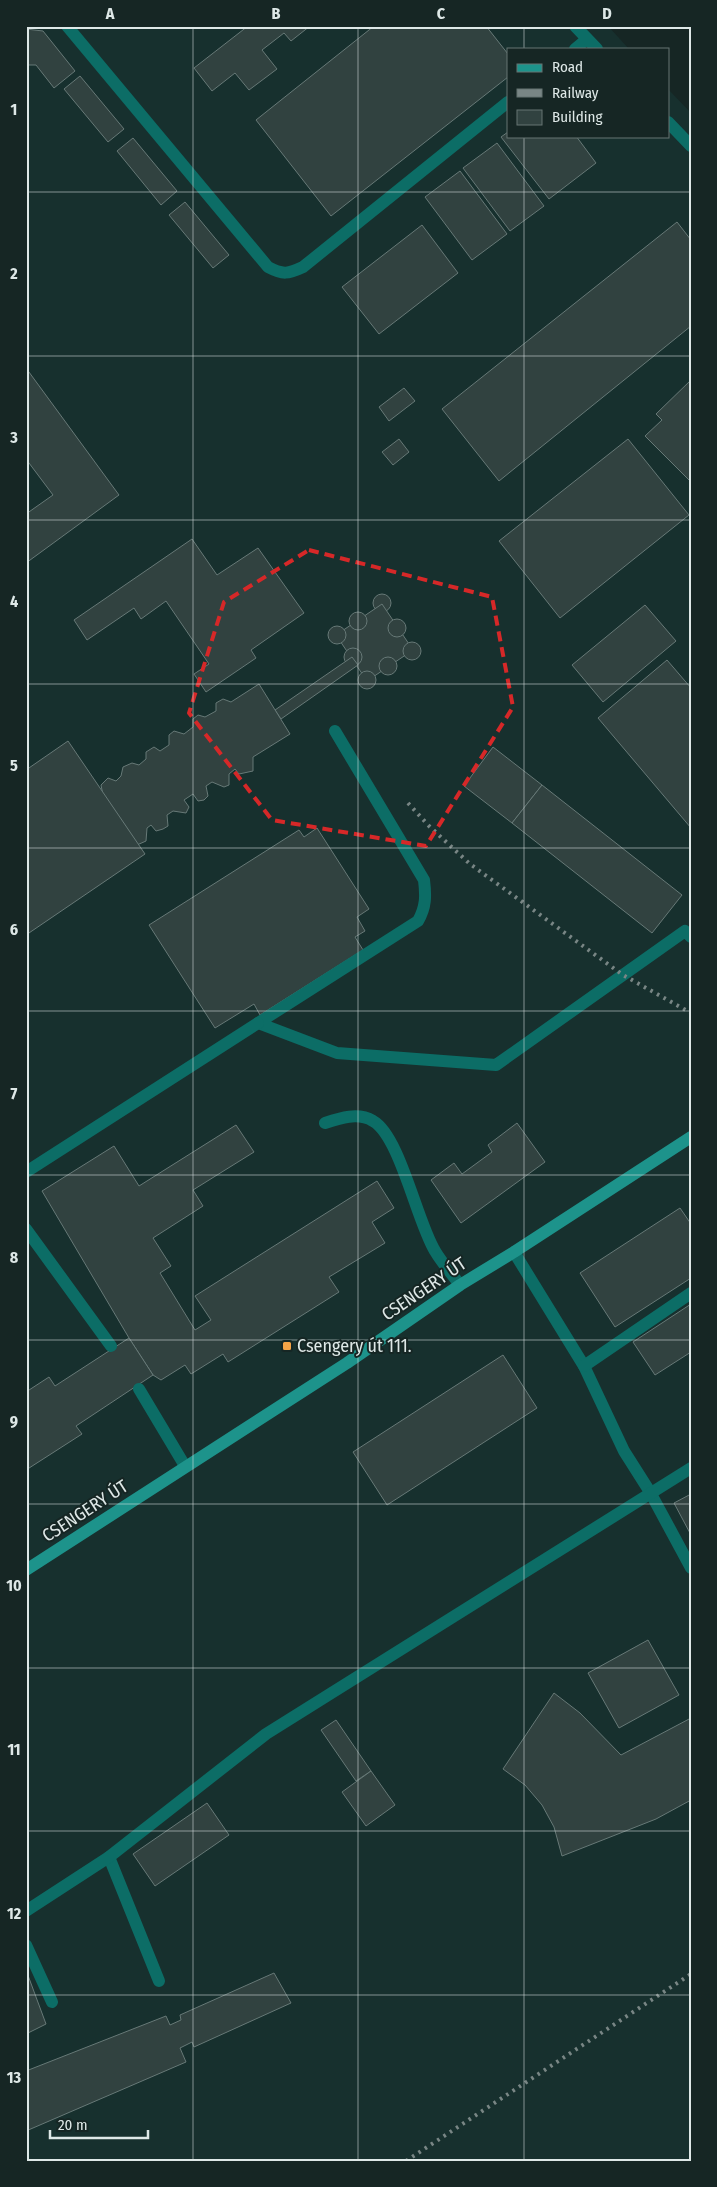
<svg xmlns="http://www.w3.org/2000/svg" width="717" height="2187" viewBox="0 0 717 2187" font-family="'Fira Sans Condensed',sans-serif">
<style>
.built{fill:#17302e}
.building{fill:#314240;stroke:#677977}
.lines{fill:none;stroke-linecap:round;stroke-linejoin:round}
.lane{stroke:#0c6d66;stroke-width:12}
.street{stroke:#0c6d66;stroke-width:12}
.secondary{stroke:#1d938b;stroke-width:12}
.rail{stroke:#798685;stroke-width:4;stroke-dasharray:2.5 5;stroke-linecap:butt}
.marked{fill:none;stroke:#d62828;stroke-width:4;stroke-dasharray:10 6;stroke-linejoin:round}
.grid{fill:none;stroke:#dee8e7;stroke-width:1;stroke-opacity:0.55}
.poi-dot{fill:#f5a346;stroke:#162624;stroke-width:2}
.labels{text-anchor:middle;dominant-baseline:central;stroke-width:4;stroke-linejoin:round;paint-order:stroke}
.street-label{font-size:18px;fill:#dee8e7;stroke:#162624}
.poi-label{font-size:18px;fill:#dee8e7;stroke:#162624;text-anchor:start}
.neatline{fill:none;stroke:#dee8e7;stroke-width:2}
.grid-label{font-size:16px;text-anchor:middle;font-weight:bold;fill:#dee8e7}
</style>
<rect width="100%" height="100%" fill="#162624"/>
<path class="built" d="M26,26h582l21,23h-121v87h160v-47l23,24v2048h-665z"/>
<g class="building">
<path d="M248,26h62l-19,15 -7,-8 -22,17 15,19 -28,21 -14,-17 -23,18 -18,-23z"/>
<path d="M374,26h112l22,28v23l-177,139 -75,-96z"/>
<path d="M26,29l17,2 32,40 -21,17 -18,-23h-10z"/>
<path d="M80,76l44,53 -16,13 -44,-53z"/>
<path d="M508,132v4h68l20,27 -47,36 -48,-62z"/>
<path d="M133,138l44,53 -16,14 -44,-54z"/>
<path d="M497,143l47,63 -34,25 -47,-63z"/>
<path d="M460,171l47,63 -35,26 -47,-63z"/>
<path d="M185,202l44,53 -16,13 -44,-53z"/>
<path d="M677,222l14,18v86l-192,155 -57,-72z"/>
<path d="M422,225l36,48 -79,61 -37,-47z"/>
<path d="M26,368l93,127 -93,68v-49l27,-19 -27,-36z"/>
<path d="M691,380v102l-46,-46 17,-16 -6,-6z"/>
<path d="M404,388l11,13 -26,20 -10,-14z"/>
<path d="M399,439l10,13 -16,13 -11,-13z"/>
<path d="M628,439l61,76 -129,103 -61,-77z"/>
<path d="M192,539l25,36 41,-27 46,65 -53,37 5,8 -50,34 -12,-18 15,-10 -43,-63 -25,18 -7,-11 -47,32 -13,-20z"/>
<circle cx="382" cy="603" r="9"/>
<path d="M382,604l31,46 -46,31 -31,-46z"/>
<path d="M645,605l31,36 -73,61 -31,-37z"/>
<circle cx="358" cy="621" r="9"/>
<circle cx="397" cy="628" r="9"/>
<circle cx="337" cy="635" r="9"/>
<circle cx="412" cy="651" r="9"/>
<circle cx="353" cy="657" r="9"/>
<path d="M352,657l6,8 -77,54 -6,-9z"/>
<circle cx="388" cy="666" r="9"/>
<path d="M667,660l24,28v140l-93,-110z"/>
<circle cx="367" cy="680" r="9"/>
<path d="M259,684l31,50 -37,23v14l-14,3 -4,-5 -6,5v11l-5,2 -12,-5 -6,4 2,10 -4,4 -6,1 -5,-7 -9,6 5,7 -3,6 -13,-2 -6,4 1,11 -5,3 -7,2 -5,-6 -4,3 -1,13 -9,4 -5,-5 -29,-45 -2,-10 7,-7 8,3 5,-5 2,-9 9,-4 7,2 7,-6v-7l8,-5 6,4 9,-6v-10l5,-4 10,3 9,-7v-8l5,-4 7,2 11,-6v-8l7,-4 8,3z"/>
<path d="M68,741l77,113 -119,81v-165z"/>
<path d="M493,747l49,38 -30,38 -48,-37z"/>
<path d="M542,785l140,110 -30,38 -140,-110z"/>
<path d="M317,828l52,81 -12,8 8,14 -10,6 8,13 -103,65 -6,-11 -39,24 -66,-103 150,-95 5,7z"/>
<path d="M517,1123l28,39 -84,61 -30,-43 23,-17 8,11 30,-22 -4,-7z"/>
<path d="M236,1125l18,27 -61,38 10,16 -50,32 18,28 -11,7 35,57 16,-10 -16,-24 182,-115 17,27 -22,14 13,21 -56,34 10,15 -111,70 -5,-8 -32,20 -6,-9 -24,15 -8,-5 -24,-37 -87,-147 72,-45 25,40z"/>
<path d="M680,1208l11,16v54l-76,49 -35,-54z"/>
<path d="M691,1304v48l-36,23 -22,-33z"/>
<path d="M129,1338l24,37 -77,51 6,8 -56,36v-78l23,-15 6,9z"/>
<path d="M503,1355l34,53 -150,97 -34,-53z"/>
<path d="M691,1494v41l-17,-32z"/>
<path d="M648,1640l31,55 -60,33 -31,-55z"/>
<path d="M554,1693l26,20 41,42 70,-37v82l-35,19 -94,37 -8,-29 -12,-22 -17,-20 -22,-16z"/>
<path d="M336,1720l35,51 -15,10 -35,-51z"/>
<path d="M371,1771l24,34 -29,21 -24,-34z"/>
<path d="M207,1803l22,32 -74,51 -22,-32z"/>
<path d="M26,1970l20,54 -20,10z"/>
<path d="M274,1973l17,30 -97,44 -2,-5 -12,6 6,14 -160,69v-60l140,-55 4,9 11,-5 -1,-5z"/>
</g>
<g class="lines">
<g class="lane">
<path d="M67,26l201,241c15,8 20,7 35,0l205,-165"/>
<path d="M575,49l12,-10"/>
<path d="M335,731l89,149c2,16 2,27 -6,41l-160,102 79,30 159,12 189,-134 6,6"/>
<path d="M325,1123c15,-5 33,-11 48,-2 27,15 44,101 62,130 7,12 17,23 25,34"/>
<path d="M26,1172l232,-149"/>
<path d="M26,1229l85,117"/>
<path d="M514,1252l70,114 40,85 26,41 41,76"/>
<path d="M584,1366l107,-73"/>
<path d="M139,1389l46,77"/>
<path d="M109,1857l50,124"/>
<path d="M26,1911l83,-54 157,-123 425,-266"/>
<path d="M26,1945l26,57"/>
</g>
<g class="street">
<path d="M575,26l22,23"/>
<path d="M668,122l23,24"/>
</g>
<path class="secondary" d="M26,1570l321,-207 113,-78 54,-33 177,-115"/>
<g class="rail">
<path d="M408,803l21,23 41,38 153,111 68,38"/>
<path d="M406,2161l285,-187"/>
</g>
</g>
<path class="marked" d="M309,550l183,47 21,110 -87,139 -154,-26 -83,-107 35,-111z"/>
<path class="grid" d="M193,26v2135M358,26v2135M524,26v23M524,136v2025M26,192h665M26,356h665M26,520h665M26,684h665M26,848h665M26,1011h665M26,1175h665M26,1340h665M26,1504h665M26,1668h665M26,1831h665M26,1995h665"/>
<rect class="poi-dot" x="282" y="1341" width="10" height="10" rx="2.5"/>
<g class="labels">
<g class="street-label">
<text transform="translate(424 1289) rotate(-34)">CSENGERY ÚT</text>
<text transform="translate(85 1511) rotate(-33)">CSENGERY ÚT</text>
</g>
<g class="poi-label">
<text x="297" y="1346">Csengery út 111.</text>
</g>
</g>
<rect width="717" height="2187" fill="none" stroke="#162624" stroke-width="55"/>
<rect x="507" y="48" width="162" height="90" fill="#162624" stroke="#667472"/>
<rect x="517" y="64" width="25" height="8" fill="#1d938b" stroke="#667472"/>
<text x="552" y="72" font-size="15" fill="#dee8e7">Road</text>
<rect x="517" y="89" width="25" height="8" fill="#798685" stroke="#667472"/>
<text x="552" y="98" font-size="15" fill="#dee8e7">Railway</text>
<rect x="517" y="110" width="25" height="15" fill="#314240" stroke="#667472"/>
<text x="552" y="122" font-size="15" fill="#dee8e7">Building</text>
<path d="M50 2130v8h98v-8" fill="none" stroke="#dee8e7" stroke-width="2.5"/>
<text x="58" y="2130" font-size="15" fill="#dee8e7" stroke="#162624" stroke-width="4" paint-order="stroke">20 m</text>
<rect x="28" y="28" width="662" height="2132" class="neatline"/>
<g class="grid-label">
<text x="110" y="19">A</text>
<text x="276" y="19">B</text>
<text x="441" y="19">C</text>
<text x="607" y="19">D</text>
<text x="14" y="115">1</text>
<text x="14" y="279">2</text>
<text x="14" y="443">3</text>
<text x="14" y="607">4</text>
<text x="14" y="771">5</text>
<text x="14" y="935">6</text>
<text x="14" y="1099">7</text>
<text x="14" y="1263">8</text>
<text x="14" y="1427">9</text>
<text x="14" y="1591">10</text>
<text x="14" y="1755">11</text>
<text x="14" y="1919">12</text>
<text x="14" y="2083">13</text>
</g>
</svg>
